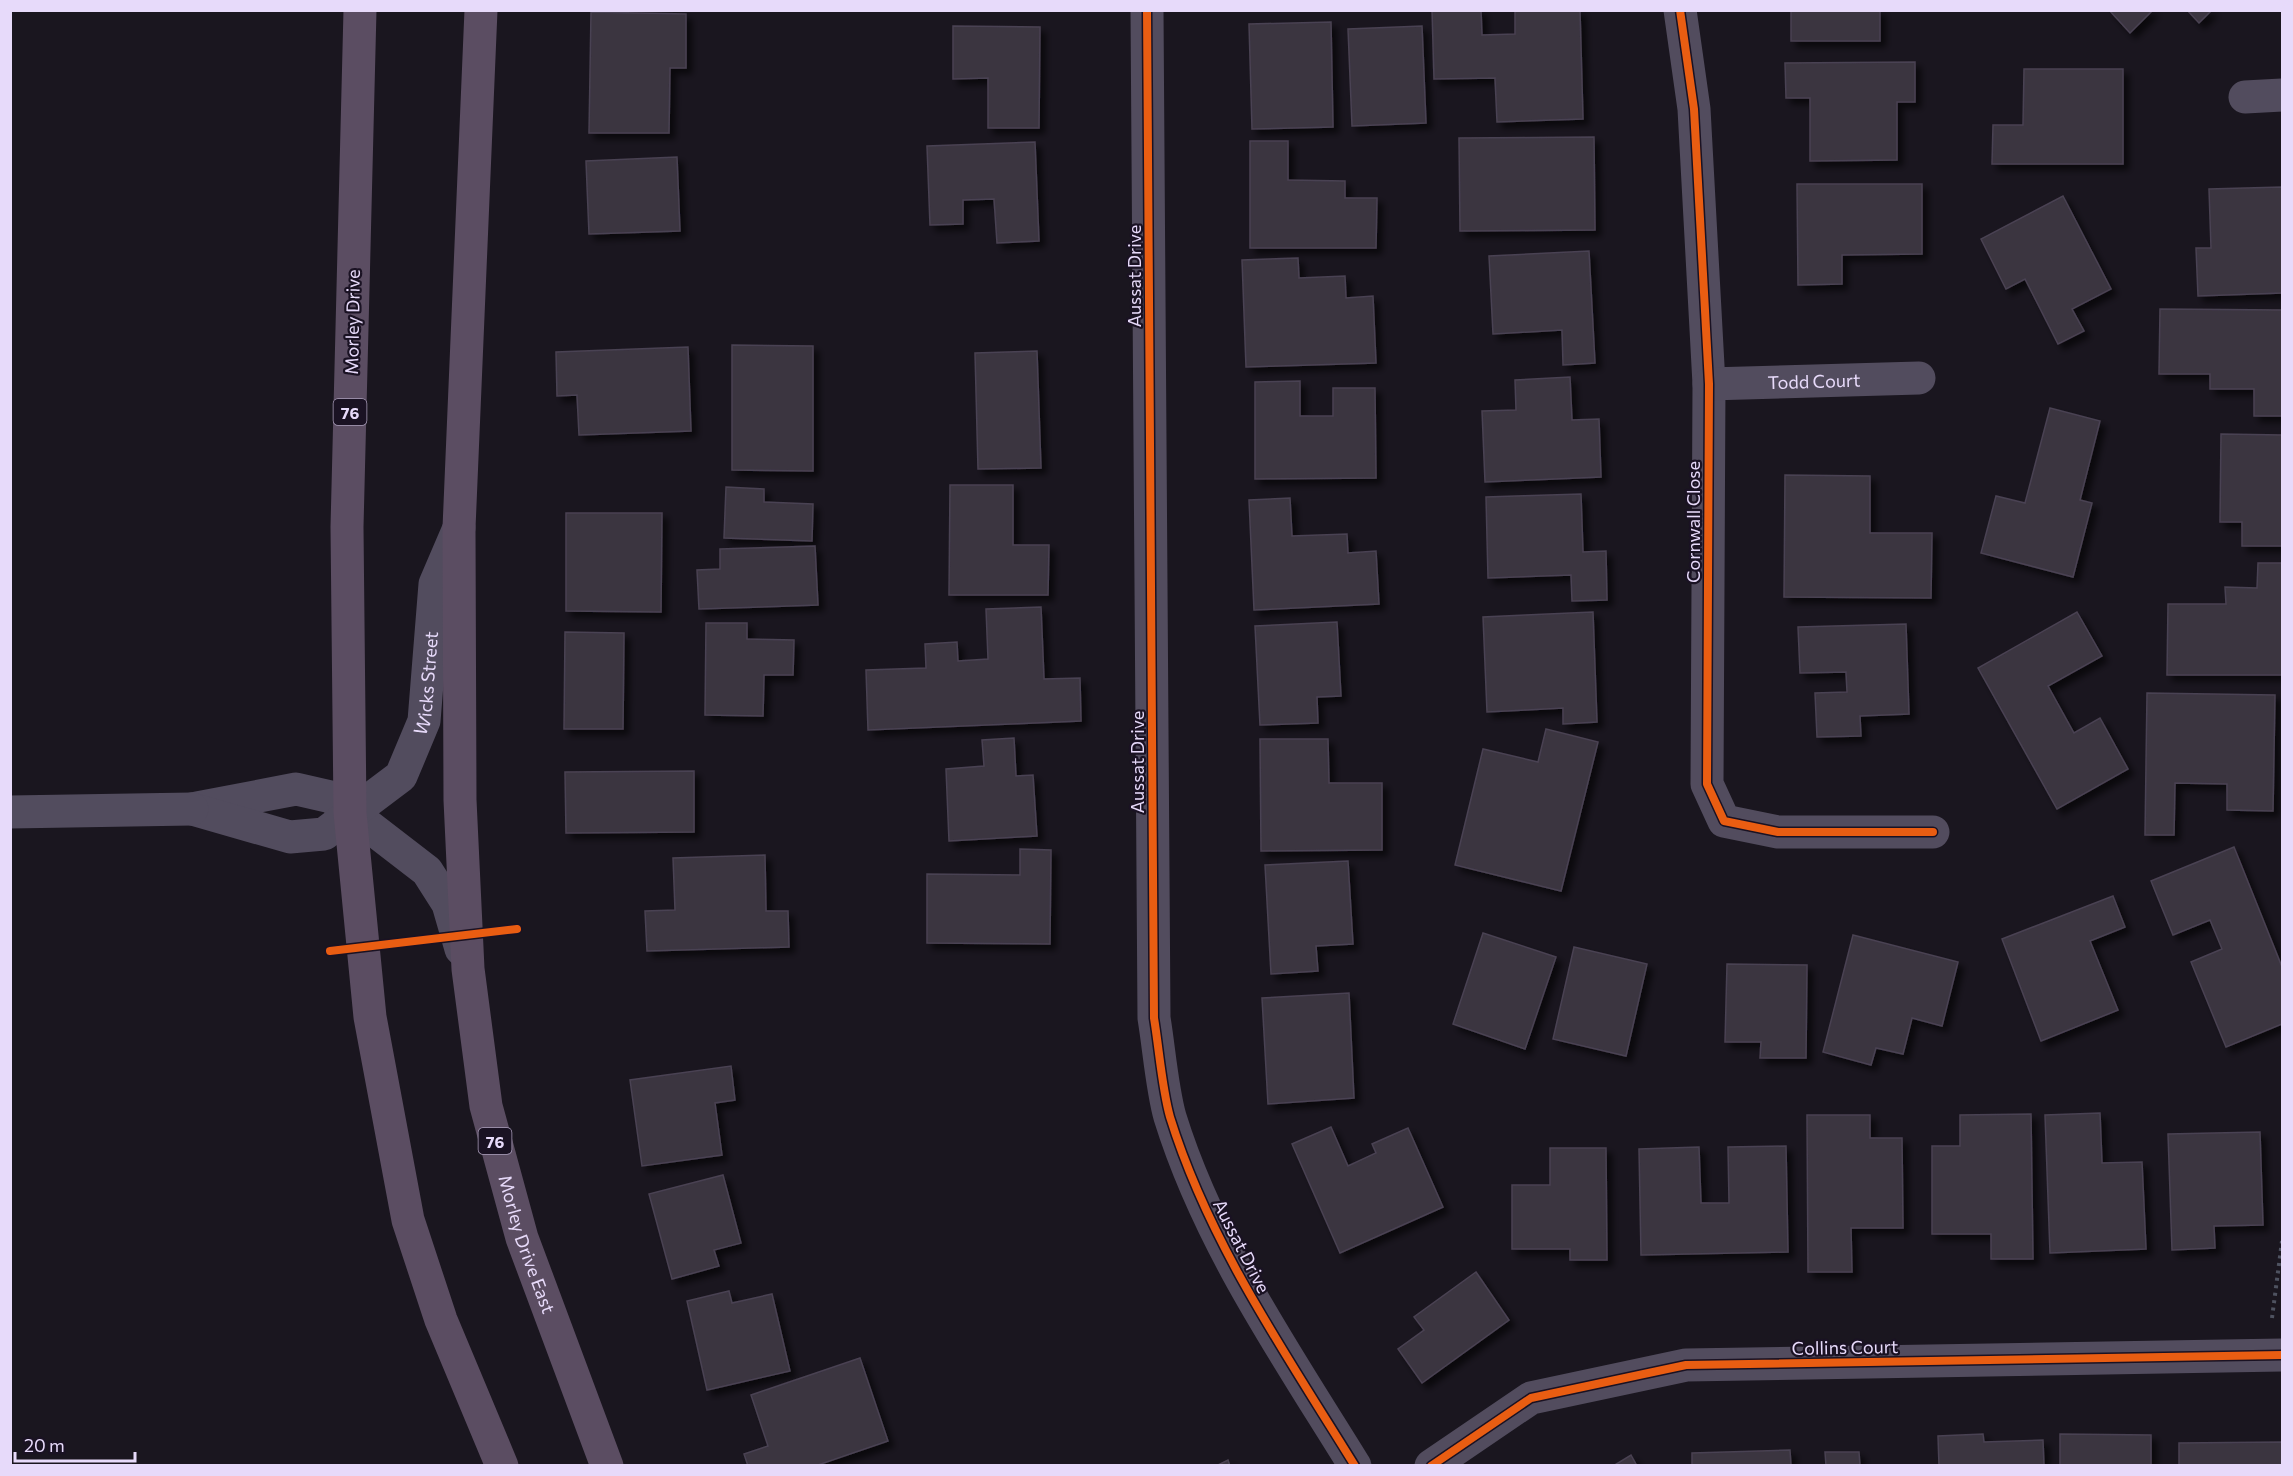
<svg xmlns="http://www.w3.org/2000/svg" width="2293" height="1476" viewBox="0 0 2293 1476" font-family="Commissioner,sans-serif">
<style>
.building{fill:#3a3441;stroke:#4a4252;stroke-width:1.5;filter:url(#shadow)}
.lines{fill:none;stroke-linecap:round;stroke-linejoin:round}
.path{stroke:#4e5260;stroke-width:4;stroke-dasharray:3 4.5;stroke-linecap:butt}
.minor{stroke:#524c5e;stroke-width:33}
.tertiary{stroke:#524c5e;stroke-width:33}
.primary{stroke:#5b4d62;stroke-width:33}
.cycleway-casing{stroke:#1a1223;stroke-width:11}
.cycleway{stroke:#e95d12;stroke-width:8}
.labels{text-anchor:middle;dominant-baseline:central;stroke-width:4.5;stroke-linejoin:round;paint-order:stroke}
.shield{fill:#1a1223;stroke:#aa9eba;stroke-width:1.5}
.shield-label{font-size:16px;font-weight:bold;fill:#e7dafa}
.street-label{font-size:18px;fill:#e7dafa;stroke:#1a1223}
</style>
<defs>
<filter id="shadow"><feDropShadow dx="5.5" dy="5.5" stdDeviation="3" flood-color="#0009"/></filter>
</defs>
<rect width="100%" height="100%" fill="#1a161f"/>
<g class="building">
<path d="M1432,10h49l1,25 33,-1v-23l65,-1 3,109 -86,3 -2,-44 -61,1z"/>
<rect x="1791" y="10" width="89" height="31"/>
<path d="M2109,10h44l-23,23z"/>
<path d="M2187,10h25l-13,13z"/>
<path d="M591,12l95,2v54h-16l-1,65h-80z"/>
<path d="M1331,22l2,105 -81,2 -3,-105z"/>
<path d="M953,26l87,1 -1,101h-51v-50l-35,1z"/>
<path d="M1422,26l4,97 -74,3 -4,-97z"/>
<path d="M1915,62v40h-18v58l-87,1v-63h-24l-1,-35z"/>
<path d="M2024,69h99v95h-131l1,-39h30z"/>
<path d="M1594,137l1,93 -135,1 -1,-93z"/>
<path d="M1250,141h38v39l57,1v17h32l-1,50h-126z"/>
<path d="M1035,142l4,99 -42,2 -3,-44 -31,1v24l-33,1 -3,-79z"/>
<path d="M677,157l3,74 -91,3 -3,-73z"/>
<path d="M1797,184h125v70l-80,1v29l-44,1z"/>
<path d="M2282,187v106l-84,3 -2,-48h15l-2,-59z"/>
<path d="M2063,196l48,93 -39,20 12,22 -26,13 -33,-65 -19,10 -25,-50z"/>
<path d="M1589,251l6,112 -32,2 -1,-35 -69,4 -4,-78z"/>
<path d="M1298,258l1,20 46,-2 1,22 27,-2 3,67 -130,4 -4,-107z"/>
<path d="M2160,309l122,1v106h-28v-27h-44v-15h-51z"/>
<path d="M732,345l81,1v125l-81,-1z"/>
<path d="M688,347l3,84 -112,4 -2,-40 -20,1 -1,-44z"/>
<path d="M1037,351l4,117 -63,1 -3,-116z"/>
<path d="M1570,377l2,43 27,-1 2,58 -116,5 -3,-71 34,-1 -1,-30z"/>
<path d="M1300,381v35h33v-28h42l1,90 -121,1v-97z"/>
<path d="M2050,408l50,13 -20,79 12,3 -19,74 -92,-24 15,-57 29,7z"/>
<path d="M2221,434l61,1v111h-40v-24h-22z"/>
<path d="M1785,475l85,1v57h62l-1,65 -147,-1z"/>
<path d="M950,485h63v60h36l-1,50h-99z"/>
<path d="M726,487l38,2v13l49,2 -1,37 -88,-3z"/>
<path d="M1581,494l2,58 23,-1 1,49 -35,1 -1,-26 -83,3 -2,-81z"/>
<path d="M1290,498l2,38 55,-2 1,19 28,-2 3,53 -125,6 -5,-110z"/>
<path d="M566,513h96l-1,99 -95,-1z"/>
<path d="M815,546l3,59 -119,4 -2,-39 23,-1v-20z"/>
<path d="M2258,563h24v112h-115l1,-71h58l-1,-17 32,1z"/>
<path d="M1041,607l3,72 36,-1 1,43 -213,9 -2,-60 60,-2 -1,-24 32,-2 1,19 30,-2 -2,-50z"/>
<path d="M1593,612l4,110 -34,2v-16l-76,4 -4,-95z"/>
<path d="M2077,612l25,44 -54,30 26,47 26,-15 28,51 -71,40 -79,-141z"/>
<path d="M1337,622l4,74 -24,1 1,26 -58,2 -5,-99z"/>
<path d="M706,623h41v16l47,1 -1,35h-29l-1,41 -58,-1z"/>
<path d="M1906,624l3,90 -49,2 1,20 -44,1 -2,-44 32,-1 -1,-20 -46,1 -2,-46z"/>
<path d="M565,632l59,1 -1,96h-59z"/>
<path d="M2147,693l128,2 -2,116 -46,-1v-26l-52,-1 -1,52h-29z"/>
<path d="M1546,729l52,13 -37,149 -106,-26 28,-116 55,13z"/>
<path d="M1014,738l2,38 17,-1 4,61 -88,5 -3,-72 38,-3 -2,-26z"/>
<path d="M1260,739h68l1,44h53v67l-121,1z"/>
<path d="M694,771v61l-128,1 -1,-61z"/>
<path d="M2234,847l48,120v57l-56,23 -35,-85 31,-13 -12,-29 -37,15 -22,-54z"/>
<path d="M1020,849l31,1 -1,94 -123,-1v-69l93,1z"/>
<path d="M765,855l1,56h22l1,36 -142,4 -2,-40 30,-1 -2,-52z"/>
<path d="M1348,861l5,83 -37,2 2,25 -47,3 -6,-109z"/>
<path d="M2113,896l12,31 -35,14 28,69 -77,31 -39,-102z"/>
<path d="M1483,933l73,24 -31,92 -72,-25z"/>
<path d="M1853,935l105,27 -16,64 -30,-8 -9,36 -27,-6 -5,17 -48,-13z"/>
<path d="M1574,947l73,17 -21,92 -73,-17z"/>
<path d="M1727,964l80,1 -1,93h-46l1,-16h-36z"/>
<path d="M1349,993l5,105 -86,6 -6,-106z"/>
<path d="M731,1066l4,34 -20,3 7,52 -80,11 -12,-86z"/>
<path d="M2100,1113l2,50 40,-1 4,87 -96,4 -5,-138z"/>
<path d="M2031,1114l2,145h-42v-25h-59v-88h28v-31z"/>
<path d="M1807,1115h63v23h32l1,90h-52l1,44h-44z"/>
<path d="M1331,1127l17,39 28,-13 -4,-9 36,-16 35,79 -103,46 -48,-109z"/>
<path d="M2260,1132l3,93 -49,1 1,22 -43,2 -4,-116z"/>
<path d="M1786,1146l2,106 -147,3 -2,-106 60,-2 2,56h28l-1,-56z"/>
<path d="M1550,1148h56l1,112h-37v-11h-58v-64h38z"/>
<path d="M723,1175l18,68 -27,7 5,16 -47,13 -23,-85z"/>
<path d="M1476,1272l33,48 -87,63 -24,-34 26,-19 -10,-13z"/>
<path d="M729,1291l3,12 40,-9 18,77 -83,19 -20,-89z"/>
<path d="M860,1358l28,83 -73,25h-67l-4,-12 24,-8 -17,-51z"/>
<path d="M1983,1434l1,8 59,-2 1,26h-105l-1,-30z"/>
<path d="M2060,1434l91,1v31h-91z"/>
<path d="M2282,1442v24h-103v-23z"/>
<path d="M1790,1450l1,16h-99v-13z"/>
<path d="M1825,1452h34l1,14h-34z"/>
<path d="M1631,1455l6,11h-24z"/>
<path d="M1228,1460l2,6h-14z"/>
</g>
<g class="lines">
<path class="path" d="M2272,1318l10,-77"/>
<g class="minor">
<path d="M1147,10l7,1008c5,30 8,71 16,99 39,126 116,237 185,349"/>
<path d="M1680,10l14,99 15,275 -2,400 17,37 54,11h155"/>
<path d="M2245,97l37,-2"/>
<path id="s1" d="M1709,384l210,-6"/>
<path d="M197,808l99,-19 35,8 96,74 21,33 13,45"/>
<path id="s2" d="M192,809l98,28 34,-3 77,-58 23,-55 11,-137 24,-56"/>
<path d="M1431,1466l100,-68 155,-33 596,-10"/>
</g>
<path class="tertiary" d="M10,812l182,-3"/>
<g class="primary">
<path d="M360,10l-13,517 3,286 20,204 38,203 33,100 61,146"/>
<path id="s3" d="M481,10l-22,518 1,272 8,169 18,137 36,132 85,228"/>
</g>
<defs>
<g id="cycleway">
<path d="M1147,10l7,1008c5,30 8,71 16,99 39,126 116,237 185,349"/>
<path d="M1680,10l14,99 15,275 -2,400 17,37 54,11h155"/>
<path d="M330,951l187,-22"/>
<path d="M1431,1466l100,-68 155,-33 596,-10"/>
</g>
</defs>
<use href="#cycleway" class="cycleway-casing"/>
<use href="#cycleway" class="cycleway"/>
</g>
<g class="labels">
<g class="shield">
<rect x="333.5" y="399" width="33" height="26" rx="4.5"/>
<rect x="478.5" y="1128" width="33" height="26" rx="4.5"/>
</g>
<g class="shield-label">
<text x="350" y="412">76</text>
<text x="495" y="1141">76</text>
</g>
<g class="street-label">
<text transform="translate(1134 276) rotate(-90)">Aussat Drive</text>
<text transform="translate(352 322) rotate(-89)">Morley Drive</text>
<text stroke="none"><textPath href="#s1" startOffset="105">Todd Court</textPath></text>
<text transform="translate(1693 522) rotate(-90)">Cornwall Close</text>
<text stroke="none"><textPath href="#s2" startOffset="330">Wicks Street</textPath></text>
<text transform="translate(1137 762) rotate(-90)">Aussat Drive</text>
<text stroke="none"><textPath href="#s3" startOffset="1242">Morley Drive East</textPath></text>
<text transform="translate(1242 1246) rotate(63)">Aussat Drive</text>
<text transform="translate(1845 1347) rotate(-1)">Collins Court</text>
</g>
</g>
<rect width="2293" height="1476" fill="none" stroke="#e7dafa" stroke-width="24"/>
<path d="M15 1452v9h120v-9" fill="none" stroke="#e7dafa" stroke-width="3"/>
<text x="24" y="1452" font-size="18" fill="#e7dafa" stroke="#1a1223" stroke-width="4.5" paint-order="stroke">20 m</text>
</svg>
